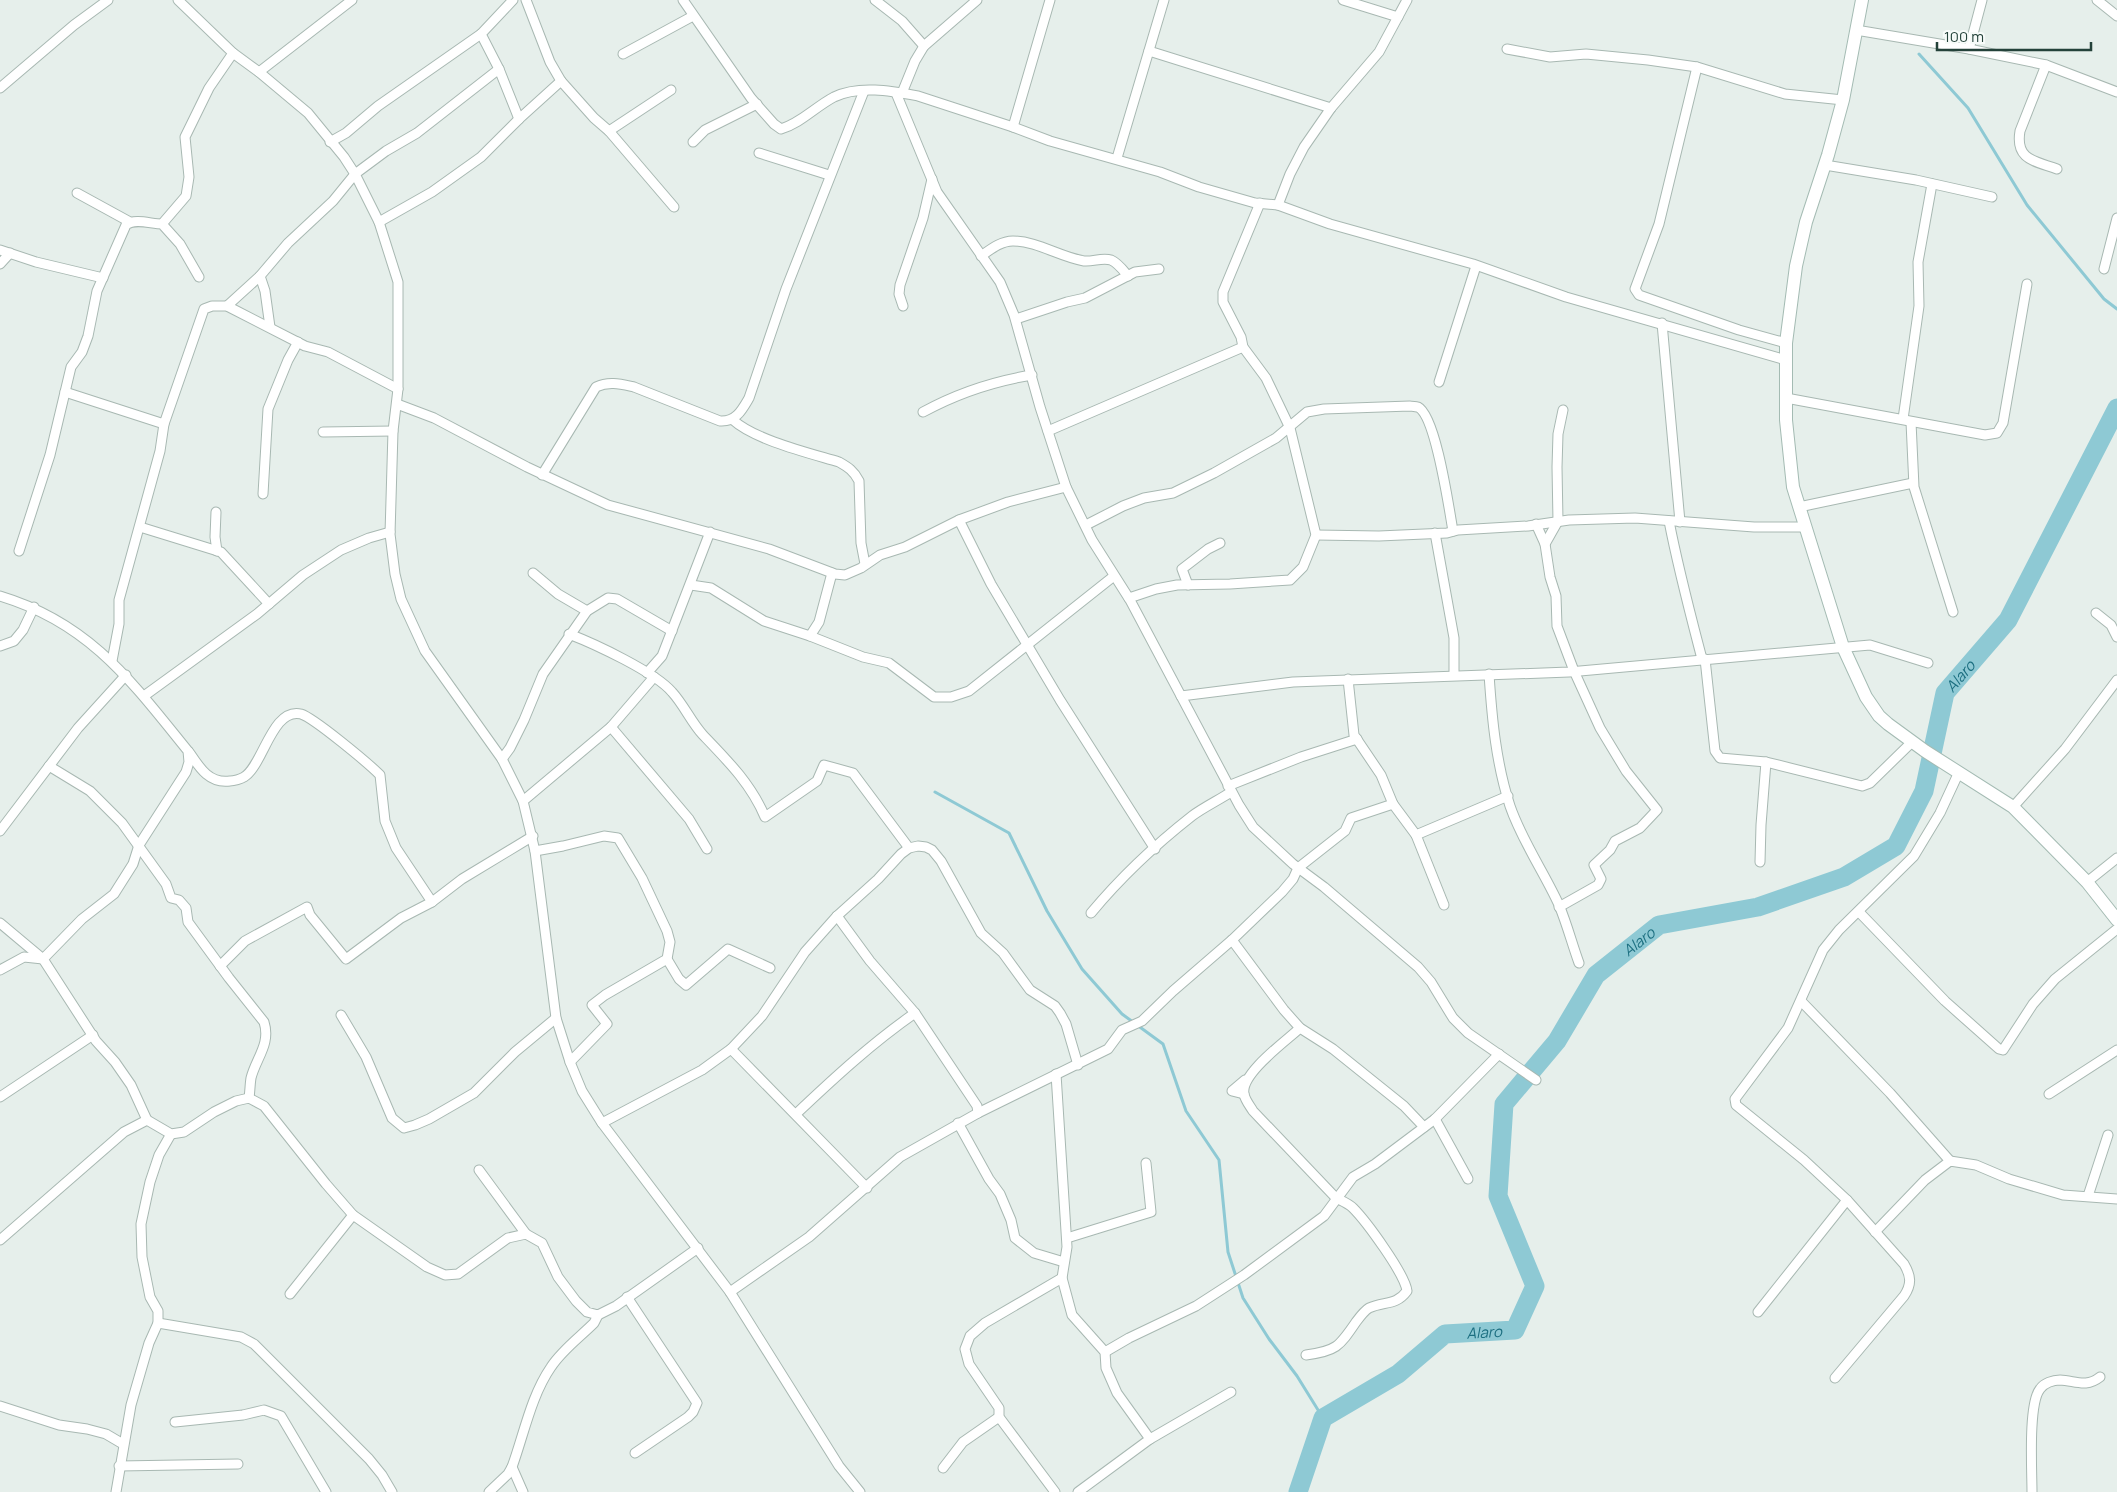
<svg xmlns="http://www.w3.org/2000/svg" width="2117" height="1492" viewBox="0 0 2117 1492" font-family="Manrope,sans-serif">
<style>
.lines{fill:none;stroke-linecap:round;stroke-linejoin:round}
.stream{stroke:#8ec9d4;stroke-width:3}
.river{stroke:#8ec9d4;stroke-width:19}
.street-casing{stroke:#a8b8b2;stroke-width:11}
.secondary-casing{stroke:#a4bbb3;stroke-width:14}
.street{stroke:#fff;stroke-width:9}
.secondary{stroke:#fff;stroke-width:12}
.labels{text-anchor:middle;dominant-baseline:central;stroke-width:5;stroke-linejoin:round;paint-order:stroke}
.water-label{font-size:15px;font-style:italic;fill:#1c6f80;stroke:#f7fbf9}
</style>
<rect width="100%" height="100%" fill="#e6efeb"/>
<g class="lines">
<g class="stream">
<path d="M1919,54l49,54 59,97 77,94 13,10"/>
<path d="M935,792l74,41 38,78 35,58 40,45 41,30 23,67 33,49 9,92 15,46 26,41 28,37 26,42"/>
</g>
<path class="river" id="s1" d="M1298,1492l25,-74 75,-44 47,-40 70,-4 20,-44 -37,-90 6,-92 53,-63 39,-66 63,-50 99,-18 86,-30 52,-31 28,-55 21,-98 63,-73 109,-212"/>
<defs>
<g id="street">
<path d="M178,0l55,53 26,19 49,41 36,44 11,17 24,48 19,60v107l-5,42 -3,103 5,40 6,25 24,52 77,108 21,42 12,50 21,167 14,44 12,29 20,32 128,169 109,174 21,26"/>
<path d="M513,0l-32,34 18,35 20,50"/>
<path d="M683,0l68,98 23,26 7,5c20,-6 34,-22 53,-32 25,-12 57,-6 84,-1l95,31 37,14 110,31 39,15 56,16 23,2 52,19 143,40 93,33 220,63"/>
<path d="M875,0l27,21 22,25"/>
<path d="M1343,0l55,17"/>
<path d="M2097,0l20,16"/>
<path d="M1856,30l113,19 77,16 71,27"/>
<path d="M1507,49l43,8 36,-3 62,6 49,7 88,27 58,6"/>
<path d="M1969,49l13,-49"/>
<path d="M1149,51l182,57"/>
<path d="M623,54l70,-38"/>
<path d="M2046,65l-26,66c-5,29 15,30 37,38"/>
<path d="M1697,67l-38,157 -24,65 4,6 100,35 47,13"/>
<path d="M259,72l93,-72"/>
<path d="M561,81l33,37 15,13 62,-41"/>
<path d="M0,88l74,-63 34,-25"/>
<path d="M896,93l41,99 63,90 14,33 26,92 26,80 26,53 38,60 109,205 14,22 40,37 31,23 94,80 13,15 22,36 15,15 68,47"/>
<path d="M902,93l13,-32 9,-15 53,-46"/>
<path d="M1013,127l37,-127"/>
<path d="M609,131l65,76"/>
<path d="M330,142l16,-9 32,-27 103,-72"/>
<path d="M693,142l12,-12 52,-26"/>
<path d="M759,153l70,22"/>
<path d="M1117,158l47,-158"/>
<path d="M1825,165l91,15 76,17"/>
<path d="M77,193l53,29"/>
<path d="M1278,205l12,-31 14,-27 27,-39 48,-56 28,-52"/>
<path d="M379,222l53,-30 49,-35 38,-38 42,-38 -11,-19 -24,-62"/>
<path d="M162,224l24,-28 3,-19 -4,-40 24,-49 24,-35"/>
<path d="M0,250l36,12 67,16"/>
<path d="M981,256c10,-7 20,-15 32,-15 24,0 47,16 71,20 9,1 18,-4 27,-1 7,3 12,10 17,16"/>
<path d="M0,264l10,-11"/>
<path d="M2104,269l13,-51"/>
<path d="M227,306l33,-30"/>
<path d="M903,306l-4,-12 1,-9 23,-67 9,-39"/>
<path d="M1016,319l51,-17 18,-4 50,-26 24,-3"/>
<path d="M1662,323l18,199"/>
<path d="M270,327l-5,-36 -5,-15 28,-33 45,-42 22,-27 31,-23 31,-18 82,-64"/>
<path d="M1439,382l37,-116"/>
<path d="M65,392l99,32"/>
<path d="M1786,398l199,37 12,-2 6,-10 24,-139"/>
<path d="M397,404l37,14 93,49 81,38 161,44 66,25 10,1 16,-7 19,-13 25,-8 54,-27 49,-18 58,-15"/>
<path d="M923,412c33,-18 72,-31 109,-37"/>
<path d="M1903,419l16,-113 -1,-44 14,-78"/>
<path d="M733,420c22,20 76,33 106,42 9,5 15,9 20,19l2,62 4,21"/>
<path d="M1911,422l3,65 39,125"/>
<path d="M1048,431l195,-84"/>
<path d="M323,432l70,-1"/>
<path d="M542,475l54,-88c13,-6 24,-3 38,0l86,34c16,1 22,-11 29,-23l37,-109 78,-198"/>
<path d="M263,494l5,-85 20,-49 10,-18"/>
<path d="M1799,507l114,-24"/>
<path d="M216,512l-1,25 2,14"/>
<path d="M959,520l32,64 69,116 95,149"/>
<path d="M1669,521c9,47 21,92 33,138"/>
<path d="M1536,524l9,20 5,33 6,19 1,30 17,45 26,57 26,43 31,39 -17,18 -25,13 -5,9 -16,15 7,14 -3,6 -39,22"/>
<path d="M1086,525l37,-19 21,-8 29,-5 41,-20 62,-35 31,-26 17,-3 86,-3c1,0 7,1 8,1 18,9 31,102 35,124"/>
<path d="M140,527l81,25 48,52"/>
<path d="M1435,533l19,105v37"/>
<path d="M1316,535l63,1 68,-3 11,-3 70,-4 41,-6 66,-2 119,9h50"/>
<path d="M1545,544l13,-23 -1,-54 1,-33 5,-24"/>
<path d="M19,551l31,-96 21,-88 11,-15 6,-16 9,-45 29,-66c9,-7 25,-1 36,-1l18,20 19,33"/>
<path d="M533,573l25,21 29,17"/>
<path d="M691,585l20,3 53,33 46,15 9,-14 13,-49"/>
<path d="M1188,585l-6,-16 26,-20 12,-6"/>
<path d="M0,596c90,27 132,86 188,155l1,11 -3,10 -47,73 -6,19 -19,30 -32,25 -39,40 -19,-2 -24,13"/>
<path d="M1129,598l27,-9 21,-4 53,-1 60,-4 13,-13 13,-32 -26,-107 -24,-50 -23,-31 -2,-10 -18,-35v-10l37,-89"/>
<path d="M2096,613l15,12 6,12"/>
<path d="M569,634c26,10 86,38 103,58 12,13 19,30 31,43 25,26 48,49 62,82l52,-36 7,-16 29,8 56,75"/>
<path d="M810,636l53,21 26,6 45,34h17l18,-6 145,-115"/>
<path d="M0,646l14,-5 9,-11 11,-23"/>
<path d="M1705,659l10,92 5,7 46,4 96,24 8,-3 42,-41"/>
<path d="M112,661l7,-37v-24l41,-149 4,-27 40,-115 8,-3h15l78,40 23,6 70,37"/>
<path d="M647,673l15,-17 48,-124"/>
<path d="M1489,674c3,45 7,89 21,132 12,35 34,66 49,99 8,19 13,39 20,58"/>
<path d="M1348,679l6,56 27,40 12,29 23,31 92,-39"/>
<path d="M144,696l113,-82 46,-39 38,-25 28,-12 21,-6"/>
<path d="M1181,696l112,-14 276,-10 301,-27 58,18"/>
<path d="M611,727l78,92 18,30"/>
<path d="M189,752c10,15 20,32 41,29 4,0 11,-2 14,-4 19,-11 28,-70 57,-63 13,4 67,49 79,61l5,46 11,27 36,54"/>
<path d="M502,759l8,-11 14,-28 19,-46 44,-63 21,-13 9,1 55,32"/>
<path d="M49,766l41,25 32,32 44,61 5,14 8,2 7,8 2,14 41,56 35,44c7,22 -8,36 -13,56 -1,6 -1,13 -2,20"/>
<path d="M1228,786l73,-29 56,-18"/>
<path d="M523,801l88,-74 43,-50"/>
<path d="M2013,807l52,-58 52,-69"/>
<path d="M0,831l78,-103 48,-53"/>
<path d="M1416,835l28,70"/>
<path d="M535,851l28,-5 41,-10 14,2 24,40 25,53 3,11 -3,17 -62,36 -13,10 15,19 -37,38"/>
<path d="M1760,862l1,-37 5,-63"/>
<path d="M2087,882l30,-24"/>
<path d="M1859,912l86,89 54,48 4,1 30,-46 22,-25 62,-50"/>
<path d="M1091,913c30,-36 64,-68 101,-97 12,-9 27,-16 39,-24"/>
<path d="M837,916l33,45 45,52 62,93 1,7"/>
<path d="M0,923l43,36 53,82 19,21 16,23 16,35"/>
<path d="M1232,940l52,70 16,18 33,21 71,57 20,21"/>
<path d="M667,959l12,20 7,6 42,-36 42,19"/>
<path d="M220,966l25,-25 62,-34 3,8 36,44 55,-41 31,-16 30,-23 71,-43"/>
<path d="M1801,1001l89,92 60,68"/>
<path d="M341,1015l25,42 26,61 12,10 11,-3 14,-6 45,-26 41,-41 41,-34"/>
<path d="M1300,1028c-14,13 -60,46 -56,66 1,6 6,12 9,17l83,87c6,3 12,5 17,10 13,13 52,66 54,83 -11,15 -23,10 -38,17 -5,3 -10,10 -13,14 -17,25 -20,29 -50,33"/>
<path d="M731,1049l136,139"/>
<path d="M1056,1074l11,173 -5,31 10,37 33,37 1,16 11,25 33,46 -72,53"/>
<path d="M1244,1094l-12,-3 13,-11"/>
<path d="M2049,1094l68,-44"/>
<path d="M0,1097l93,-62"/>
<path d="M796,1114c38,-36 76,-71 119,-101"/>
<path d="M1435,1119l33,60"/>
<path d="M602,1123l100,-53 29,-21 31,-33 43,-64 32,-36 41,-37 23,-25 8,-6 9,-2 8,1 6,3 9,11 40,72 22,20 27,37 25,16 5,7 6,11 12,41"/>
<path d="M958,1123l31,56 11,15 11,26 4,18 19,15 30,9"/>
<path d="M479,1170l47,64"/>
<path d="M2088,1196l20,-61"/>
<path d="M1875,1232l50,-52 25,-19 26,4 33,14 54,16 54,4"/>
<path d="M1067,1238l84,-26 -5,-49"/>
<path d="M0,1240l124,-108 23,-12 24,14 13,-2 30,-20 22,-11 13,-3 15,8 62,78 27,31 74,52 18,8 13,-1 50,-36 18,-4 16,9 16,34 18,24 11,11 11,3 18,-9 82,-58"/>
<path d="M730,1292l79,-55 91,-80 78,-44 130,-64 14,-19 20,-9 31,-30 59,-51 50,-48 11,-13 5,-11 47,-37 6,-13 42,-14"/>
<path d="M290,1294l63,-79"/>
<path d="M627,1297l70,106 -4,9 -5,5 -53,36"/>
<path d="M1758,1312l89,-112"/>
<path d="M158,1323l83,14 13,7 115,115 13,16 10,17"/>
<path d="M1105,1352l24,-14 67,-32 48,-31 80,-59 29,-39 22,-13 60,-45 64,-65"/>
<path d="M1835,1378l69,-82c8,-12 7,-20 0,-32l-57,-64 -43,-40 -68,-55 -1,-6 53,-71 35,-78 16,-20 75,-74 26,-43 19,-41"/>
<path d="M0,1406l59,19 28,4 19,5 17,10"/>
<path d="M175,1422l68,-7 21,-5 17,6 45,76"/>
<path d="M1150,1439l81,-47"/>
<path d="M119,1466l119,-2"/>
<path d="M512,1467l11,25"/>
<path d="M943,1468l20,-26 36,-25"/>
<path d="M116,1492l15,-87 18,-62 9,-20v-12l-8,-14 -8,-40 -1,-33 9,-42 9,-27 12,-21"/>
<path d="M489,1492l19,-18 4,-7c12,-33 19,-71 39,-100 11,-17 29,-30 43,-44l4,-8"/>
<path d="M1055,1492l-56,-75v-9l-30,-44 -4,-15 5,-13 15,-13 77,-45"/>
<path d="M2032,1492c0,-21 -4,-88 8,-103 4,-6 13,-9 20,-9 16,1 26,8 40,-3"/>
</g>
<path id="secondary" d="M1862,0l-19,100 -15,55 -22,67 -10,44 -10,77v77l7,67 50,160 23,50 13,19 9,8 37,27 88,56 74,75 30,38"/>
</defs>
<use href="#street" class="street-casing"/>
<use href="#secondary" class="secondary-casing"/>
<use href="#street" class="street"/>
<use href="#secondary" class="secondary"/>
</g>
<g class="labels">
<g class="water-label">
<text stroke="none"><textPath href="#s1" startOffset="1211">Alaro</textPath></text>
<text stroke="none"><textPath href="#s1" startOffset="748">Alaro</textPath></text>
<text stroke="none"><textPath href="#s1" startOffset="266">Alaro</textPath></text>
</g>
</g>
<path d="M1937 42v8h154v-8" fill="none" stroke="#24423a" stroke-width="2.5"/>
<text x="1944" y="42" font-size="15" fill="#24423a" stroke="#f7fbf9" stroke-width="4" paint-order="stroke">100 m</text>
</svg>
